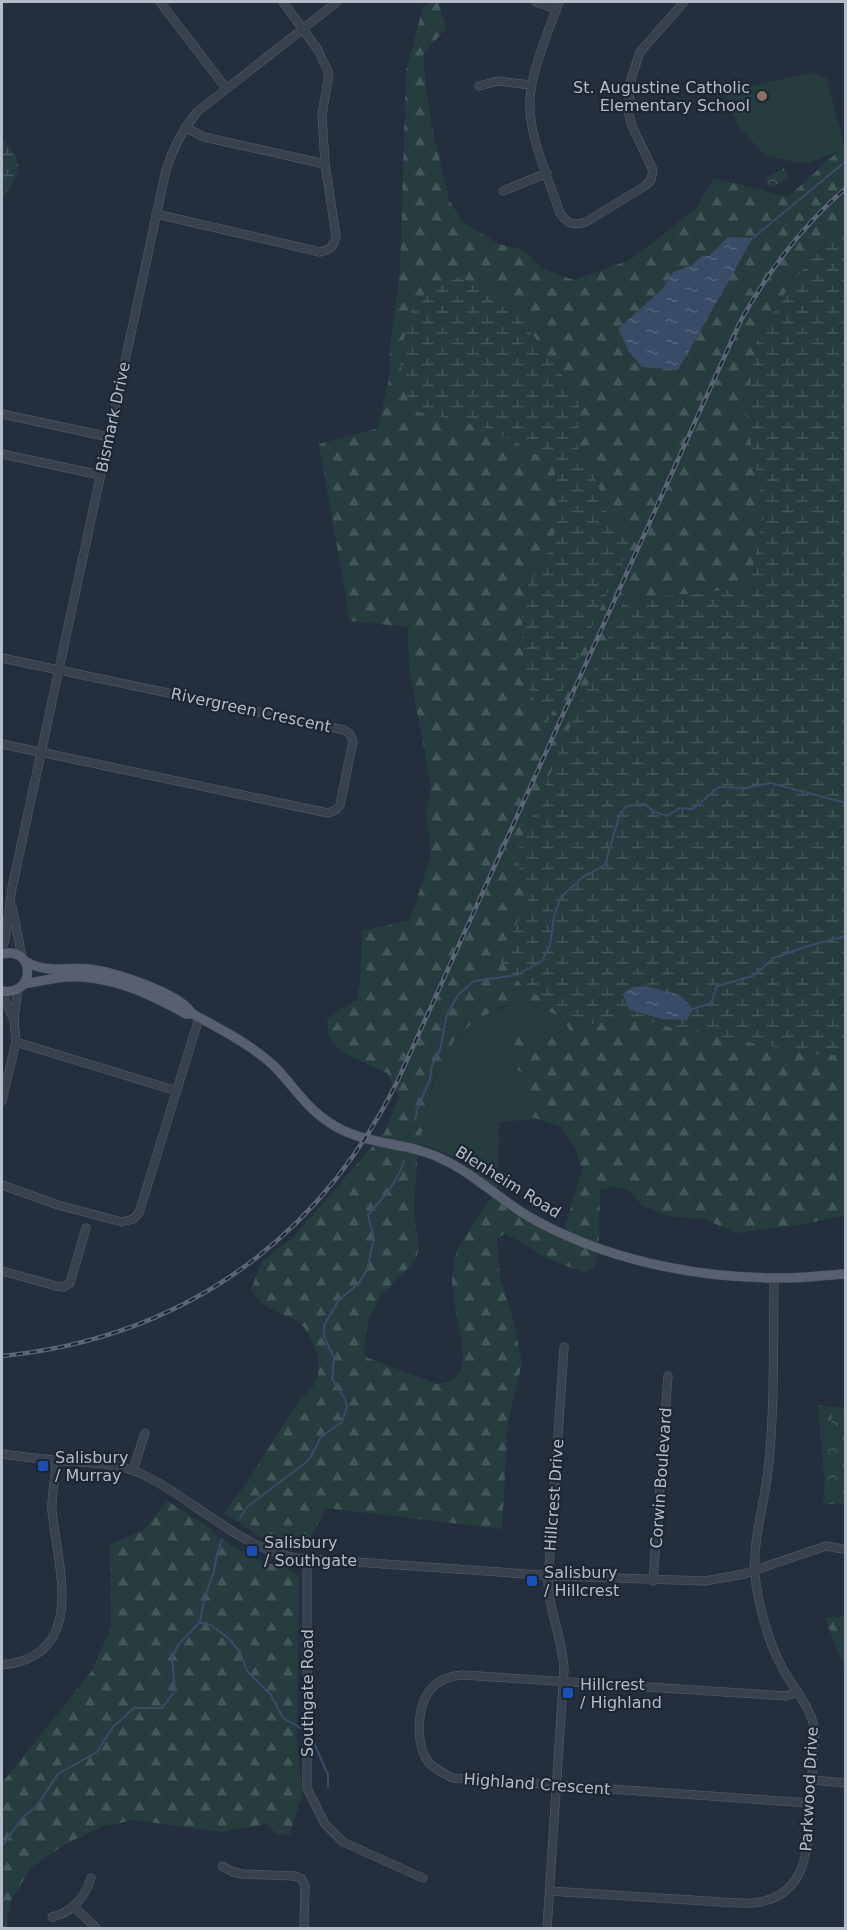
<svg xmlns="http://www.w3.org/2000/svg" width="847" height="1930" viewBox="0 0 847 1930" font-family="'DejaVu Sans',sans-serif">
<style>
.green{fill:#263c3f}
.forest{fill:url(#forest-firs);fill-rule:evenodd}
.wetland{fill:url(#wetland-marsh)}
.park{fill:url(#park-crowns)}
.water{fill:url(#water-ripples)}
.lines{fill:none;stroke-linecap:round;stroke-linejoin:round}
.stream{stroke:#394c67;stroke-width:2}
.minor-casing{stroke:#565f6c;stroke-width:9}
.major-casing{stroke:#414a57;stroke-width:10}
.minor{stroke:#38414e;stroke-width:8}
.major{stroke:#56606e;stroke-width:9}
.rail-casing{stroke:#5a6575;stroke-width:4.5}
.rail{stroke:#1d2633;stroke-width:2;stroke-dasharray:7;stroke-linecap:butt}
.education-dot{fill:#8d6e63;stroke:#1d2633;stroke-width:2}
.transit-dot{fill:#1a4fb4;stroke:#1d2633;stroke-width:2}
.labels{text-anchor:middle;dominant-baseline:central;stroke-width:4.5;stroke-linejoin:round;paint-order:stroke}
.poi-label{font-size:16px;fill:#b4bcc9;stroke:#1d2633;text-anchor:start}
.street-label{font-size:16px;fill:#b4bcc9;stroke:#1d2633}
</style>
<defs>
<pattern id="forest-firs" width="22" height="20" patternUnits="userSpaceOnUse" patternTransform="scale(1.5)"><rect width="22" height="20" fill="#263c3f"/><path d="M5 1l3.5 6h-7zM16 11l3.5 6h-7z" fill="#435659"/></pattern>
<pattern id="wetland-marsh" width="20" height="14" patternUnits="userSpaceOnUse" patternTransform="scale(1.5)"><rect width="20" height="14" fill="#263c3f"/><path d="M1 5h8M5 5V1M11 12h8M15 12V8" fill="none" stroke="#435659"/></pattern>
<pattern id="park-crowns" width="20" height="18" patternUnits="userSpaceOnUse" patternTransform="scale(1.5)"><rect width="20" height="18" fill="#263c3f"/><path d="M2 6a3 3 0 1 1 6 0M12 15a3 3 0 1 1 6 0" fill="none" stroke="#435659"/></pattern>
<pattern id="water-ripples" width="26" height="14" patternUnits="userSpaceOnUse" patternTransform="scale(1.5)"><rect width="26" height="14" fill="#394c67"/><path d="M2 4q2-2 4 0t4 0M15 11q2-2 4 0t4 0" fill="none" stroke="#53647b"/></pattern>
</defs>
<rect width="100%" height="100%" fill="#242f3e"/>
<g class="green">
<path d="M813,72l14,7 18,69 -29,12 -14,4 -37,-9 -26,-27 -15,-35z"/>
<path d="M520,1003c22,6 41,7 50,30l-34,1 -28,32 20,9c1,14 -5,26 -3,40l11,4 -36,3 -3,67c-29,-24 -42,-35 -78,-45 15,-68 22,-124 101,-141z"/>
</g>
<g class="forest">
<path d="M432,2h6l8,26 -23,27 7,63 19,82 14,23 36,21 25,6 18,19 32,11 56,-20 66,-51 18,-31 74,19 57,-52v78l-9,7 -47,56 -43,125 18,106 -16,71 -124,12 -92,290 -32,70 86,65 41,-7 188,37h30v160l-45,10 -64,8 -32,-14 -37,-3 -25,-11 -12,-14 -16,-5 -14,4 -1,51 -5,27 -12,4 -35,-14 -42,-25 -8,6 3,39 14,44 8,41 -14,58 -6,108 -176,-21 -21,40 -41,-9 -40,-26 23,-31 55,-86c28,-15 16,-54 -2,-73 -2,-3 -8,-4 -12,-6 -14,-6 -29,-13 -37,-27l11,-29 31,-24 92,-105 14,-36 -12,-23 -46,-21 -12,-15 -2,-18 29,-19 4,-15 2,-54 48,-11 21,-64 -5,-42 5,-29 -22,-115 -1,-43 -58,-6 -31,-177 59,-16 11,-49 1,-34 10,-72 6,-202 17,-64zM728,237l-99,115 -11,-23 45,-41 10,-16 18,-6 11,-10h7zM502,293l74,101 4,16 -3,35 20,37 9,30 25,30 -85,183 -17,-36 -7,-94 31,-50 6,-38 -5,-43 -62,-34 -34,-10zM520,1003c21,6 41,7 50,29 -16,4 -43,-2 -57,9 -3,3 -6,9 -8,12l3,13 20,9c1,15 -5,26 -3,40l35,11 15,21 7,22 -20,68 -69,-42c-9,15 -32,44 -37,59 -12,33 7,72 7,105 0,16 -12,25 -26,25l-69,-26 -4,-7 4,-31 13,-24 35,-36 3,-13 -5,-37 4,-61 15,-69 23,-43 19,-16 25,-14z"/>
<path d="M818,1405l27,3v96l-19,-2z"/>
<path d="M167,1501l40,25 14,13 33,20 38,11 7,7 -2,160 5,59 -13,39 -12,-1 -11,-10 -45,8 -87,-12 -34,7 -38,19 -31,22 -20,32 -5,28h-4v-145l89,-111 20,-44 -1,-84 33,-13z"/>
<path d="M845,1604v67l-20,-53 19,-2z"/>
</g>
<g class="wetland">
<path d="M2,140c25,22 18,35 0,59z"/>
<path d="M845,223v832h-30l-188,-37 -41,7 -64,-39 -22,-26 32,-70 -18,-31 110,-259 124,-12 16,-71 -18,-106 11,-70 32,-55 47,-56z"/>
<path d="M451,275l51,18 74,101 4,16 -3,35 20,37 9,30 25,30 -85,184 -17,-37 -7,-44v-50l31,-50 6,-38 -5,-43 -62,-34 -34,-10 -46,-9 -10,-29 -2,-26 10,-44 19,-24z"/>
</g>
<g class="park">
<path d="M784,168l5,10 -19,10 -5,-10z"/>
<path d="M832,1412h13v90l-22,3z"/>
</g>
<g class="water">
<path d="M728,237l25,1 -75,132 -36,-3 -13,-15 -11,-23 45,-41 10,-16 18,-6 11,-10h7z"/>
<path d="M645,986l35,9 13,14 -6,11 -25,-1 -32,-9 -5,-9 -2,-8 11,-6z"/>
</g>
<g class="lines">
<g class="stream">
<path d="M753,238l93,-77"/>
<path d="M693,1009l18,-6 6,-17 36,-10 21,-18 37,-13 35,-9"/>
<path d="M415,1120l2,-10 13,-31 2,-14 8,-15 7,-36 11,-19 16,-14 43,-6 25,-14 8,-16 4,-29 7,-19 22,-20 22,-12 15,-52 7,-7 18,-2 9,8 13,4 13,-8 13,1 26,-22 27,1 24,-5 76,20"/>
<path d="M240,1518l7,-11 62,-47 12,-23 21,-15 5,-15 -2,-8 -13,-20 2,-21 -10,-22v-11l15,-25 19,-16 9,-14 7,-32 -6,-23c15,-17 29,-32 36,-54"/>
<path d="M201,1623l10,2 17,13 12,14 7,19 24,24 12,23 20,11"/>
<path d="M312,1738l16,37v12"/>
<path d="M2,1846l21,-29 13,-10 22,-33 39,-22 15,-24 22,-20h28l13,-17 -3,-34 7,-13 21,-22 4,-22 10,-29 3,-17 5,-15"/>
</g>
<defs>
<g id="minor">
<path d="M160,2l66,86"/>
<path d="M536,2l20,7"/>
<path d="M559,2c-10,28 -28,69 -29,98 -2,36 19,79 30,113 7,11 14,13 26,9l59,-36 6,-6 2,-10 -21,-44 -4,-15 3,-32 9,-27 44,-50"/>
<path d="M479,86l19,-5 33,4"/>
<path d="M185,127l19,10 121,27"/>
<path d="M503,191l44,-18"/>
<path d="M156,214l164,38c10,-2 14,-6 16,-16l-11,-72 -3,-49 7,-41 -11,-24 -35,-48"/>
<path d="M2,414l107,23"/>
<path d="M2,454l98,21"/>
<path d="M2,658l342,72 6,4 3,7 -13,64 -4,5 -8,3 -326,-69"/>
<path d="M12,907l10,50"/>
<path d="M2,947l3,-7 7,-52 154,-718c7,-22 16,-40 31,-58l140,-110"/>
<path d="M18,988l-4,32 2,22 161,49"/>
<path d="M2,994l12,26"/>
<path d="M2,1101l14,-59"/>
<path d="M2,1185l56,20 64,17 11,-3 6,-6 60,-195"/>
<path d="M2,1271l54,15 8,1 6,-4 16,-55"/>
<path d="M2,1454c21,3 42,5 63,7 26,2 53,2 77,13 51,24 99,76 156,84l258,18 149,5 39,-7 82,-28 17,3"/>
<path d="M133,1470l12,-37"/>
<path d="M307,1558v230l18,36 18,18 80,36"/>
<path d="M653,1581l15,-205"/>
<path d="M2,1665c86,-9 56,-97 50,-154 -1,-16 4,-34 4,-51"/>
<path d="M798,1692l-12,4 -323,-21c-11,1 -21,3 -30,12 -17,16 -18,58 -4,76 7,7 16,11 24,15l357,25"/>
<path d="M812,1780l34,3"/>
<path d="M222,1866l11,6 9,2 53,2 7,3 3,7 -1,42"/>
<path d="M550,1891l187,12c7,0 16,1 23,-1 49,-9 48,-58 50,-97 2,-24 3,-49 5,-74 -4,-24 -19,-39 -31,-60 -15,-27 -23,-56 -28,-87 -6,-41 10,-82 13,-122 6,-61 4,-123 5,-184"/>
<path d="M73,1906l23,22"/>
<path d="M52,1917c20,-4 33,-20 39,-39"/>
<path d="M547,1928l17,-258c-1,-30 -15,-58 -16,-88l16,-235"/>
</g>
<g id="major">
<path d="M2,954c34,-9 34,43 0,37"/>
<path d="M25,961c23,14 40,5 64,8 25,3 88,23 102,43"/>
<path d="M24,984c14,-2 28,-6 42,-7 44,-2 82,16 120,37h7c27,15 57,30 80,51 20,20 33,43 57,58 34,23 76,18 112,36 33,15 59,42 91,60 72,40 158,58 240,59 24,1 49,-3 73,-4"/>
</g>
</defs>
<use href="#minor" class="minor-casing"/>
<use href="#major" class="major-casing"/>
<use href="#minor" class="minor"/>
<use href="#major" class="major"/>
<defs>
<path id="rail" d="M2,1356c179,-18 317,-115 396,-276l343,-760c28,-50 61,-94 105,-132"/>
</defs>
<use href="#rail" class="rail-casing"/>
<use href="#rail" class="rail"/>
</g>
<circle class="education-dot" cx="762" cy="96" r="6"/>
<g class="transit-dot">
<rect x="37" y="1460" width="12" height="12" rx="3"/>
<rect x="246" y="1545" width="12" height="12" rx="3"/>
<rect x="526" y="1575" width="12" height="12" rx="3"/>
<rect x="562" y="1687" width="12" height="12" rx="3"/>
</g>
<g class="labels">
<g class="poi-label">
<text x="750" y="87" text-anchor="end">St. Augustine Catholic<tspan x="750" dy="18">Elementary School</tspan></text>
<text x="55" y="1457">Salisbury<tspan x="55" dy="18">/ Murray</tspan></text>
<text x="264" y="1542">Salisbury<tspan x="264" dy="18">/ Southgate</tspan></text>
<text x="544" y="1572">Salisbury<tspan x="544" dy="18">/ Hillcrest</tspan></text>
<text x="580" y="1684">Hillcrest<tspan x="580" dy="18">/ Highland</tspan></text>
</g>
<g class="street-label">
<text transform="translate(113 417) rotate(-78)">Bismark Drive</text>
<text transform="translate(251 710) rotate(12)">Rivergreen Crescent</text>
<text transform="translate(508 1182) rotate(32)">Blenheim Road</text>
<text transform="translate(661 1478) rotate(-86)">Corwin Boulevard</text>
<text transform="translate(554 1495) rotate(-86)">Hillcrest Drive</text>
<text transform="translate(307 1693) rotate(-90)">Southgate Road</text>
<text transform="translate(537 1784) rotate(4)">Highland Crescent</text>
<text transform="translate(809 1789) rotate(-87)">Parkwood Drive</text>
</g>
</g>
<rect width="847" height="1930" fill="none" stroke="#b4bcc9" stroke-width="6"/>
</svg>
